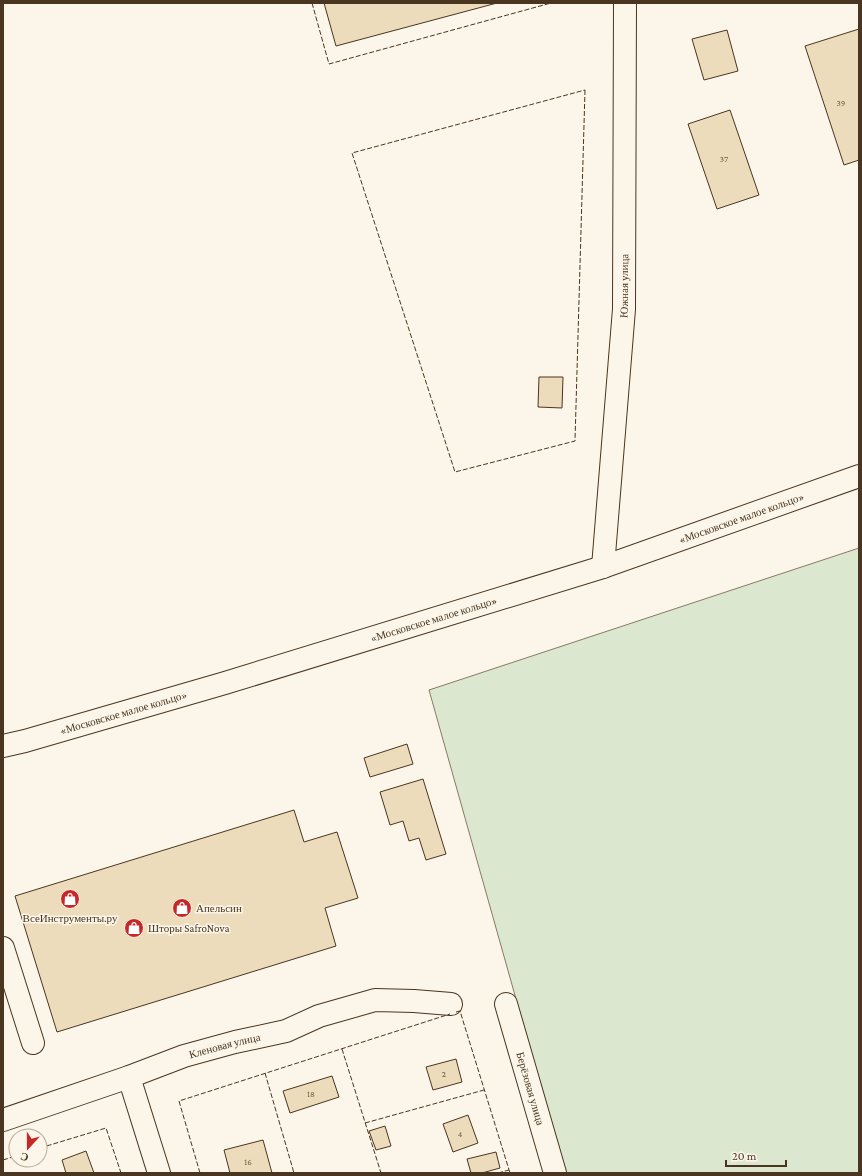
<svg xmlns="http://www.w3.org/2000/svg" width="862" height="1176" viewBox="0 0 862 1176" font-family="'Crimson Pro',serif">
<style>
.green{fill:#dce7d0;stroke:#887966}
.building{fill:#ecdcbc;stroke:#4a3520}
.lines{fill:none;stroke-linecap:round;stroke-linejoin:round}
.minor-casing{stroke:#4a3520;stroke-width:24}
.highway-casing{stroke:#4a3520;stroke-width:24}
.minor{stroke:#fbf6e9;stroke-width:22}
.highway{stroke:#fbf6e9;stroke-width:22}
.fence{stroke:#4a3520;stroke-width:1;stroke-dasharray:5 2;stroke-linecap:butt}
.labels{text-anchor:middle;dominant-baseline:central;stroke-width:3;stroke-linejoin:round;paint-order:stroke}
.number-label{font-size:9px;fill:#725f47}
.street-label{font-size:11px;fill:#4a3520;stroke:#fbf6e9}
.poi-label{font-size:11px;fill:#4a3520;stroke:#fbf6e9;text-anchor:start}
</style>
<rect width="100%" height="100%" fill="#fbf6e9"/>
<path class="green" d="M859,548v625h-294l-136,-483z"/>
<g class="building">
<path d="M324,3h173l-161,43z"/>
<path d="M859,29v131l-15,5 -39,-119z"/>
<path d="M727,30l11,41 -34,9 -12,-41z"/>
<path d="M730,110l29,85 -42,14 -29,-85z"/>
<path d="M539,377h24l-1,31 -24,-1z"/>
<path d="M407,744l6,20 -43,13 -6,-19z"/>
<path d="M423,779l23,75 -20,6 -7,-22 -10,3 -6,-20 -13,4 -10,-33z"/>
<path d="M294,810l10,32 33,-10 21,66 -33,10 11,38 -279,86 -42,-136z"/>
<path d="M456,1059l6,23 -29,8 -7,-23z"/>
<path d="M332,1076l7,21 -49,16 -7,-22z"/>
<path d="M468,1115l10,28 -25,9 -10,-28z"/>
<path d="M385,1126l6,20 -15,4 -7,-19z"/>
<path d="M263,1140l9,33h-42l-6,-23z"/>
<path d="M86,1151l8,22h-28l-4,-13z"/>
<path d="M496,1152l4,16 -18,5h-11l-4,-14z"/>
</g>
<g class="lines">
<defs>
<g id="minor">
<path id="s1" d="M603,567l21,-258 1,-306"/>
<path d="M3,948l30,95"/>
<path id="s2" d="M506,1004l49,169"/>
<path d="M129,1077l30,96"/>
<path id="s3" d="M3,1120l126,-43 55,-21 51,-14 51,-11 33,-15 56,-16 39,1 37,3"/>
</g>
<g id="highway">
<path id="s4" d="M3,746l22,-5 200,-58 378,-116 256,-91"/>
</g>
</defs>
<use href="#minor" class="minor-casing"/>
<use href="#highway" class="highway-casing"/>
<use href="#minor" class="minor"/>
<use href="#highway" class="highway"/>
<g class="fence">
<path d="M312,3l17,61 222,-61"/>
<path d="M585,90l-10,351 -120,31 -103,-319z"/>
<path d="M456,1012l4,-1 50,162"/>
<path d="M342,1049l39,124"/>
<path d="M265,1073l29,100"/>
<path d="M365,1123l119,-33"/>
<path d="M40,1148l66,-20 15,45"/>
<path d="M3,1160l13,-4"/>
<path d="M200,1173l-21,-72 271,-87"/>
<path d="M498,1173l11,-3"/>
</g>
</g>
<defs>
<symbol id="shop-disc" viewBox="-11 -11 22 22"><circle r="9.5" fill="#c62828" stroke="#fbf6e9"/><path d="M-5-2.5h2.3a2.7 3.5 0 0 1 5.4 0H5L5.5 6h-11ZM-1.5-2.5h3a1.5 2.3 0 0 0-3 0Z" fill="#fff"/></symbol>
</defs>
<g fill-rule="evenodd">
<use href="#shop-disc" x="59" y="888" width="22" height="22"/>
<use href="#shop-disc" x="171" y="897" width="22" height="22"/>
<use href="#shop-disc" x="123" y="917" width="22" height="22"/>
</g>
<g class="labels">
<g class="number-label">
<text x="841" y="103">39</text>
<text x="724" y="159">37</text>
<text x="444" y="1074">2</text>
<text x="311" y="1094">18</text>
<text x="460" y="1134">4</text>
<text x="248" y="1162">16</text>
</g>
<g class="street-label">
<text stroke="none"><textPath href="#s1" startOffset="282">Южная улица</textPath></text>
<text stroke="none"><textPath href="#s4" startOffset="773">«Московское малое кольцо»</textPath></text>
<text stroke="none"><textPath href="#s4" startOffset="449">«Московское малое кольцо»</textPath></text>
<text stroke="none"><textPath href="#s4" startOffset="125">«Московское малое кольцо»</textPath></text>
<text stroke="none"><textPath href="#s3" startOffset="234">Кленовая улица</textPath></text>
<text stroke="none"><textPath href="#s2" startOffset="88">Берёзовая улица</textPath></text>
</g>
<g class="poi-label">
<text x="196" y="908">Апельсин</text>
<text x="70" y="918" text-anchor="middle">ВсеИнструменты.ру</text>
<text x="148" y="928">Шторы SafroNova</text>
</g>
</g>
<rect width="862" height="1176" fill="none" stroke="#4a3520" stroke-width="8"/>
<g transform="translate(28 1148) rotate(201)"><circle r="19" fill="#fbf6e9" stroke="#b4a999"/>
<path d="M0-3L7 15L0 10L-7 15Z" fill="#c62828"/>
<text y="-6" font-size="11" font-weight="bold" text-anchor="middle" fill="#4a3520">С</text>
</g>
<path d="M726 1160v6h60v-6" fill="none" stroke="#4a3520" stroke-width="2"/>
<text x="732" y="1160" font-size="12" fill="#4a3520" stroke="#fbf6e9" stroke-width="3" paint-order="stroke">20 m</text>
</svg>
